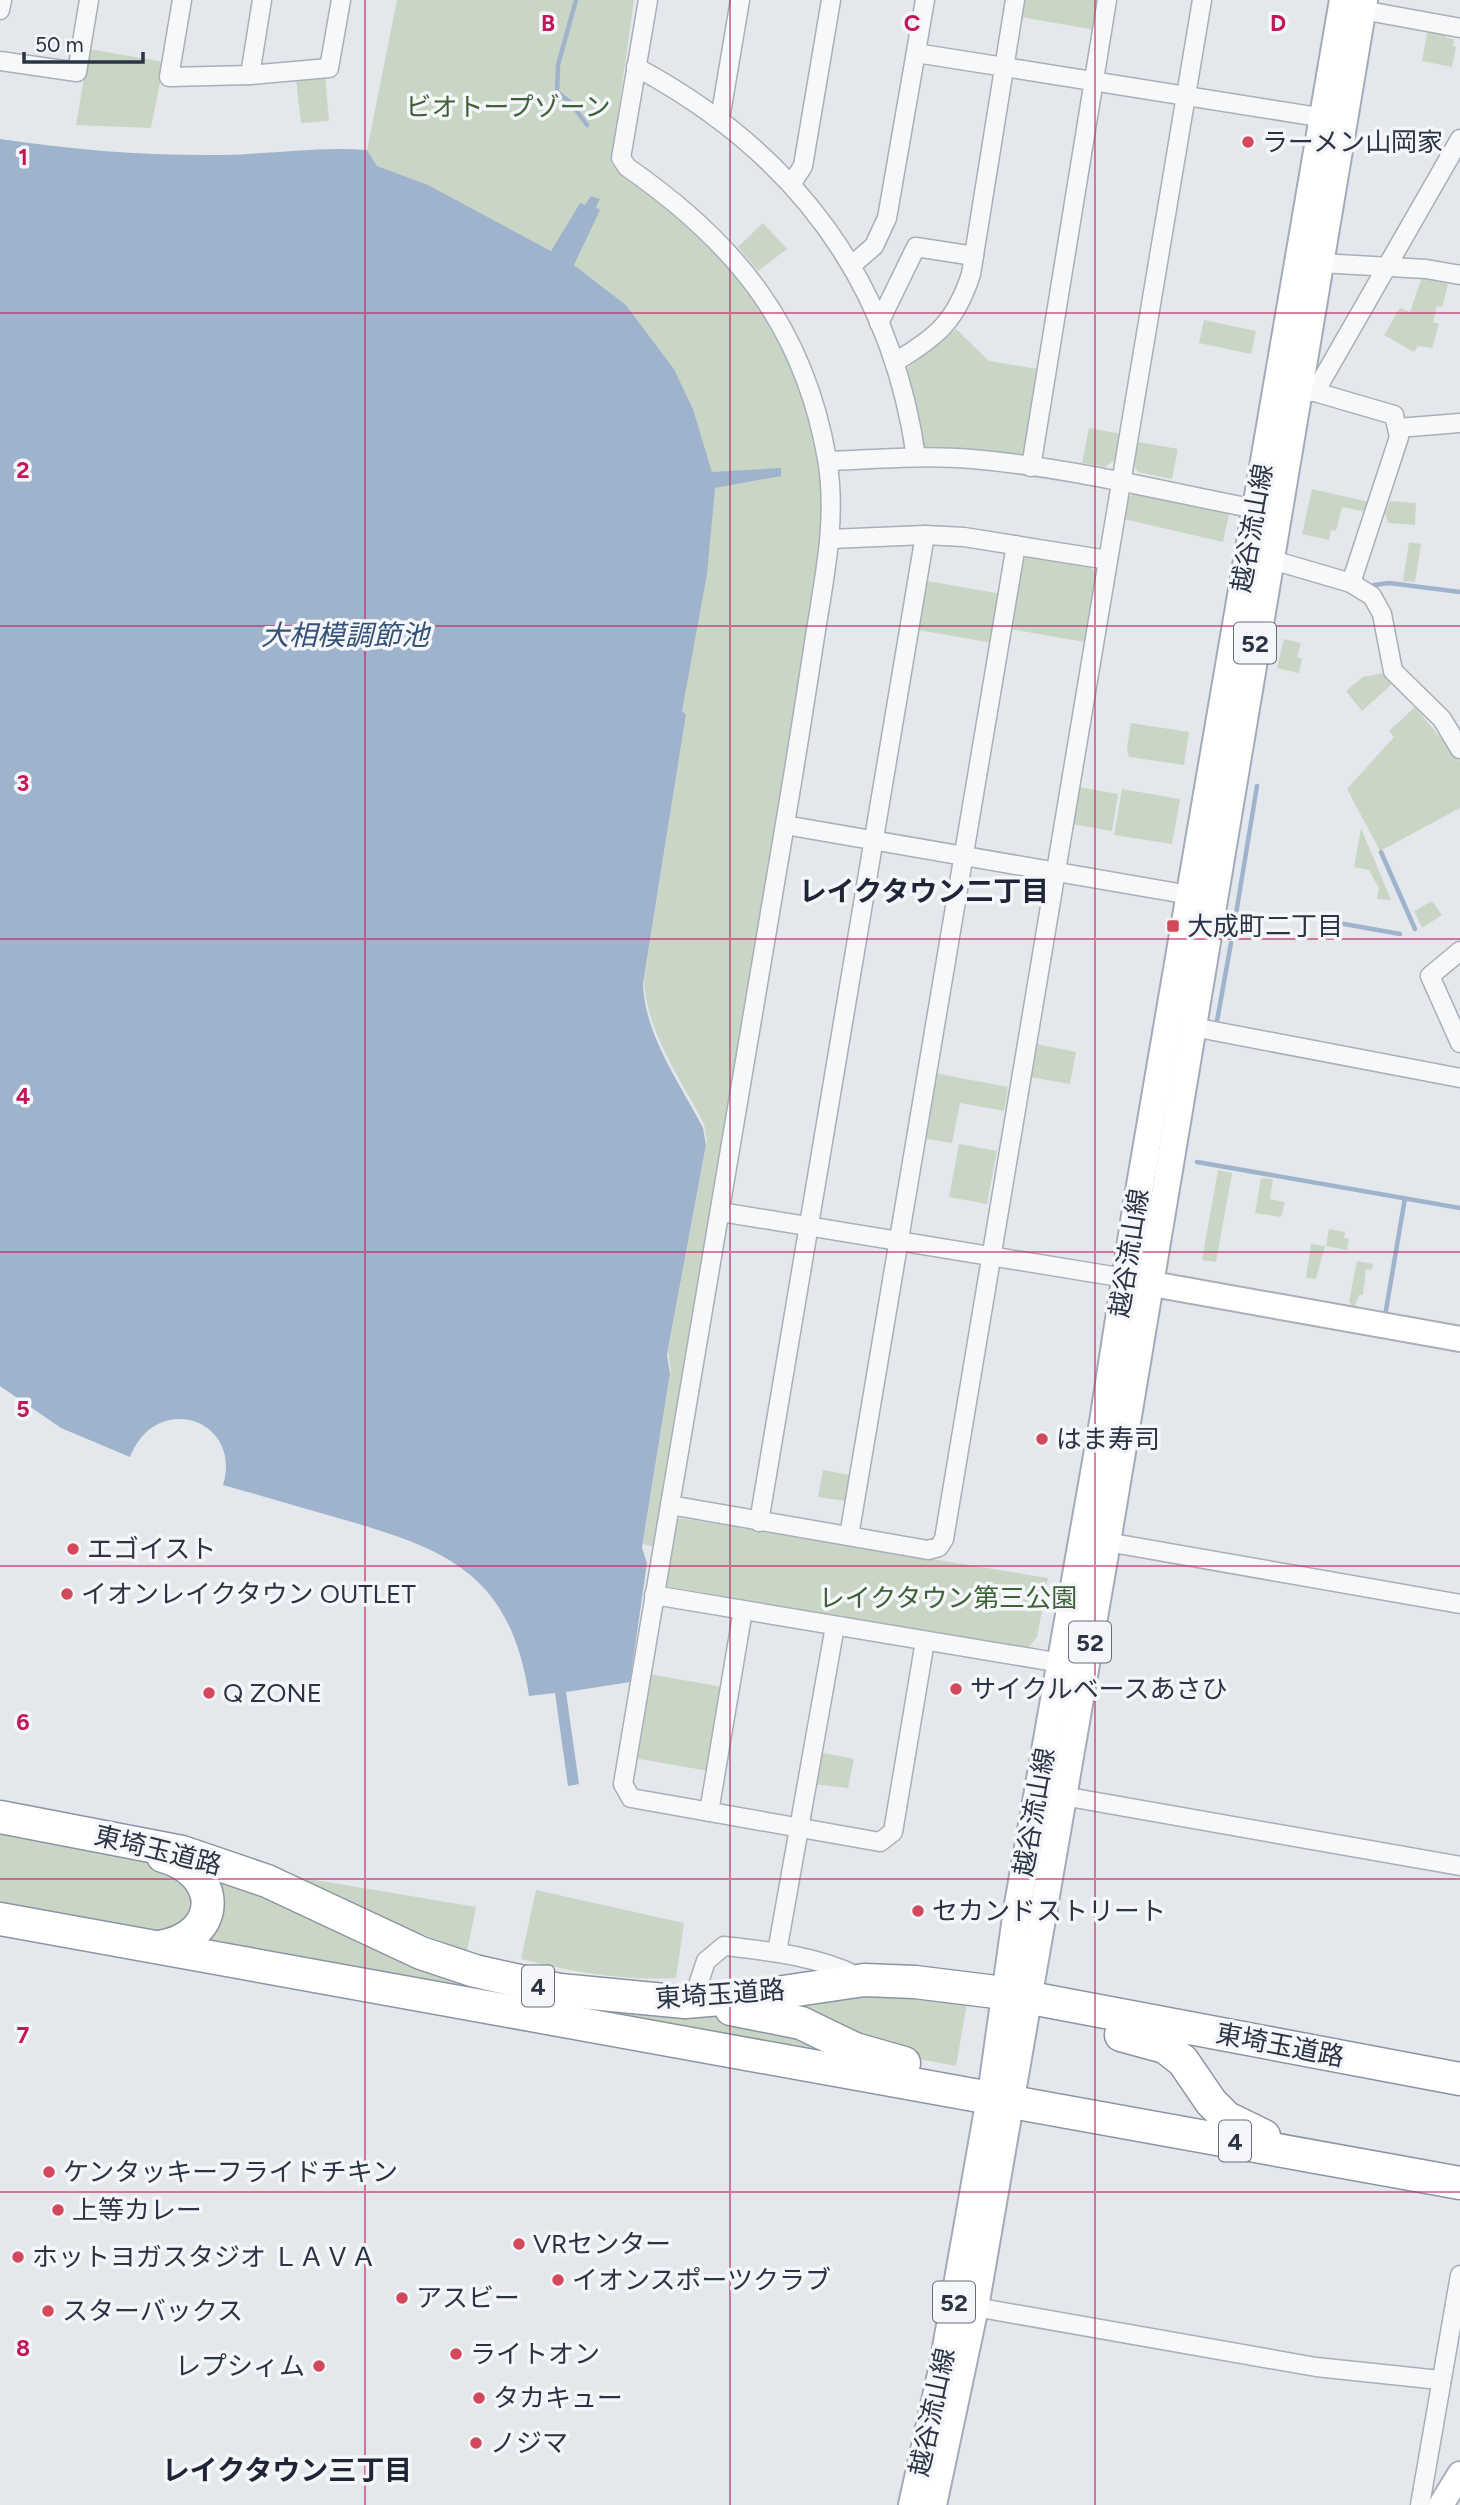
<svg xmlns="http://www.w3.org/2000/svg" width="1460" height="2505" viewBox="0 0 1460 2505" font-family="Figtree,'Noto Sans JP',sans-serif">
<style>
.green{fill:#c9d6c5}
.water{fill:#9fb4cc}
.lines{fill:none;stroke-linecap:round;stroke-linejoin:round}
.stream{stroke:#9fb4cc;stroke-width:4.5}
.street-casing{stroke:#a9aeb7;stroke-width:21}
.secondary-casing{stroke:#a9aeb7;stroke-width:28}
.primary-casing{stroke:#a3abb8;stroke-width:30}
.highway-casing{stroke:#8b94a3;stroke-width:35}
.street{stroke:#f7f8fa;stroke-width:18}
.secondary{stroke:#fff;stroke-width:24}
.primary{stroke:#fff;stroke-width:26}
.highway{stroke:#fff;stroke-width:32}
.grid{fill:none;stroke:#c2185b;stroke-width:2;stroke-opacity:0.55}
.poi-dot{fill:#d1495b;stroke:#f4f6f9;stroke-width:2.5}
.labels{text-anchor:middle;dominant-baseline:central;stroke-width:7;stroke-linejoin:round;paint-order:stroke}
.shield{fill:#f4f6f9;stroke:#676e7b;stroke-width:2}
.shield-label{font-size:24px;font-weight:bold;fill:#2b3445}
.park-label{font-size:26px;fill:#3f6138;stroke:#f4f6f9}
.poi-label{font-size:26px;fill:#2b3445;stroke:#f4f6f9;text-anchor:start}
.street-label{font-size:26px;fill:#2b3445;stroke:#f4f6f9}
.water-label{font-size:28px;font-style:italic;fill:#34527a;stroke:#f4f6f9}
.neighbourhood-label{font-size:28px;font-weight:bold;fill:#1d2536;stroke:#f4f6f9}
.grid-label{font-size:23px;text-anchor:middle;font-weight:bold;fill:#c2185b;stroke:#f4f6f9;stroke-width:7;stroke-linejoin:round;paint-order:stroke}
</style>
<rect width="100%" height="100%" fill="#e4e7ec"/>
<g class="green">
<path d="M397,0h237l-23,164c100,62 162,137 196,251 5,18 12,37 14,57 4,40 -1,82 -6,122l-161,953 -11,-3 28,-174 -3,-19 39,-210 -3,-17c-23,-45 -58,-92 -60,-144l42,-264 -4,-4 30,-240 -19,-63 -19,-40 -48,-64 -52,-40 1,-3 -22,-14 -2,3 -110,-58 -64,-27 -10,-16z"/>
<path d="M1025,0h75l-5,30 -74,-13z"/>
<path d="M1428,29l19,4 -1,5 8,1 -1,7 3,1 -4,20 -30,-6z"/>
<path d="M89,49l75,13 -13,66 -75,-3z"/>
<path d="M325,76l4,45 -28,2 -5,-44z"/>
<path d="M763,223l24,26 -29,22 -20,-24z"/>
<path d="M1422,277l26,7 -6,23 -5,-1 -4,16 6,2 -7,24 -14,-2 -4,6 -30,-17 16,-27 10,4z"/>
<path d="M1204,320l52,11 -5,23 -52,-11z"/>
<path d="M956,329l33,32 49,8 -13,85 -6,5 -88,-8 -7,-3 -18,-79z"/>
<path d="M1089,428l32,6 -5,25 -11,8 -23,-4z"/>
<path d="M1138,442l40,7 -6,30 -34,-7 -4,-7z"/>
<path d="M1312,489l57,13 -2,10 -25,-5 -6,24 -5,-1 -2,10 -27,-6z"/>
<path d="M1135,493l95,17 -7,32 -99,-23 4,-21z"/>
<path d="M1390,501l26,2 -1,22 -27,-2 -3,-10z"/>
<path d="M1409,542l12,2 -6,38 -12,-1z"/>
<path d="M1031,554l56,9 10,12 -12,67 -75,-13 11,-69z"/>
<path d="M927,581l75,13 -9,49 -75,-13z"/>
<path d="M1284,639l17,4 -4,14 5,2 -3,14 -22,-5z"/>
<path d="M1384,673l8,11 -30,27 -16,-20 17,-14z"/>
<path d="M1415,707l45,54v47l-80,43 -33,-62 47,-52 -5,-6z"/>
<path d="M1131,723l58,9 -5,33 -55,-8 -2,-9z"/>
<path d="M1078,787l40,7 -6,37 -41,-7z"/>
<path d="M1122,789l58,10 -8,45 -58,-9z"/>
<path d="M1361,828l30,72 -14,-1 2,-11 -10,-18 -15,-3z"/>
<path d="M1432,901l10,14 -20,13 -8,-17z"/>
<path d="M1036,1044l40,8 -6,32 -40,-7z"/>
<path d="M934,1073l74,14 -4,24 -44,-8 -8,40 -30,-5z"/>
<path d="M959,1144l38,7 -10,53 -38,-7z"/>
<path d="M1218,1170l14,3 -16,89 -14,-2z"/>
<path d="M1261,1178l12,1 -3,20 15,3 -4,15 -26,-4z"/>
<path d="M1329,1229l16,3 -1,6 5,1 -2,11 -21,-4z"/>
<path d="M1311,1244l14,2 -9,33 -10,-1z"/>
<path d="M1357,1261l16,3 -1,6 -6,-1 -3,26h-4l-5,13 -5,-7z"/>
<path d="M823,1470l27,5 -4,26 -28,-4z"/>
<path d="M681,1518l367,60 -11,59 -10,12 -361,-63 -3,-2 11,-63z"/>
<path d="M649,1674l74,13 -14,84 -75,-13z"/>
<path d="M819,1752l35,7 -6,29 -35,-4z"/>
<path d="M0,1826l165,39 23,17 9,32 -29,21 -168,-26z"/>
<path d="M200,1865l180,80 280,63 123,17 99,41 -685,-120z"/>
<path d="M309,1879l167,28 -9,44 -85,-32 -80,-37z"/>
<path d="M536,1890l148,33 -8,55c-53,3 -104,-6 -155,-19z"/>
<path d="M861,1991l107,7 -12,68 -64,-12 -140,-49z"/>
</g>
<path class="water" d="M0,139c74,11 148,17 223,16 48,-1 96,-9 144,-5l10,16 51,19 123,66 29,-48 5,2 6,-9 9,3 -4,8 4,3 -26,55 52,40 48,64 19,40 19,63 69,-4v8l-66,12 -8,86 -25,137 4,4 -43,269c2,52 37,99 60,144l3,17 -39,210 3,19 -28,174 5,15 -17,119 -64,10 13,92 -11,2 -13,-93 -26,3c-18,-116 -74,-144 -177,-174 -43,-12 -86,-25 -129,-37 20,-66 -67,-95 -93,-28l-69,-29 -61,-42z"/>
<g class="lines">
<g class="stream">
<path d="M576,0l-18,65 -1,27 13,10 17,23"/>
<path d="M1374,585l15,-2 71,9"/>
<path d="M1381,852l34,77"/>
<path d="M1322,920l78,14"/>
<path d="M1234,926l23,-140"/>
<path d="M1217,1021l14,-78"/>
<path d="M1197,1162l263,46"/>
<path d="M1385,1316l20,-118"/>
</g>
<defs>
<g id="street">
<path d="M182,0l-13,77 81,-2 79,-7 12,-68"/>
<path d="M648,0l-27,158 6,9c108,75 177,159 200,292 10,57 -2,115 -11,171 -9,58 -18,117 -28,176 -39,233 -78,466 -118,699l258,45 11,-3 5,-8 258,-1539"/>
<path d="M0,10l2,-10"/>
<path d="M1362,10l98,18"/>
<path d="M916,53l409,65"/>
<path d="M0,61l77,11 12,-72"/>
<path d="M636,67c157,84 255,213 280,390"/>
<path d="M250,75l12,-75"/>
<path d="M720,119l20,-119"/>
<path d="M792,183l11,-17 28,-166"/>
<path d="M1320,263l106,6 34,6"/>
<path d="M852,265l22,-19 13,-28 38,-218"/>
<path d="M879,323l37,-76 58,9"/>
<path d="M895,362c42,-25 61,-41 76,-88l44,-274"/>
<path d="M1298,392h17l145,-253"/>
<path d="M1315,392l79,23 5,22 -48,146"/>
<path d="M1398,428l62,-5"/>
<path d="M828,461c48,-2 96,-6 144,-2 95,8 190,32 284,50"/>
<path d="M1031,467l76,-467"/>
<path d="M830,539l95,-4 39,2 144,23"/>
<path d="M1269,559l82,24 21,13 10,18 11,57 49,48 18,30"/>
<path d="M785,825l405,70"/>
<path d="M1460,951l-30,25 30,67"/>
<path d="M1193,1027l267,51"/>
<path d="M721,1212l404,66"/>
<path d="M670,1505l-47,279 8,14 249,44 13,-10 32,-191"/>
<path d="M759,1522l166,-987"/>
<path d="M849,1536l167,-991"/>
<path d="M1107,1542l353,62"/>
<path d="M654,1595l407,68"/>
<path d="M1063,1796l397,70"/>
<path d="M709,1812l34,-202"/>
<path d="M777,1952l58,-326"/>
<path d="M685,2002l12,-14 9,-27 18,-15c45,5 94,10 135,31"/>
<path d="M975,2307l341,60 124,13"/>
<path d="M1420,2505l40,-230"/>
</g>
<g id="secondary">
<path d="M1130,1280l330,59"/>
<path d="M1441,2505l19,-31"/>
</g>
<g id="primary">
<path d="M912,2505l31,-140 50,-284 24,-171 86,-488 34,-219 206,-1203"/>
<path d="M933,2505l42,-198 132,-765 257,-1542"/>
</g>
<g id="highway">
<path d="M0,1817l182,35 85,29 154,72 54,18 85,19 125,12 71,-6 108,-16 51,2 89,11 456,86"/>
<path d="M0,1919l1460,264"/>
<path d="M160,1947c65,-12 61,-75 3,-91"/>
<path d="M731,2009l70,14 54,26 49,14"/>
<path d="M1121,2035l44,12 18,14 28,41 16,16 37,18"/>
</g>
</defs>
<use href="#street" class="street-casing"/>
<use href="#secondary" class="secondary-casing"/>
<use href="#primary" class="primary-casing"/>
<use href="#highway" class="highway-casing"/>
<use href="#street" class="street"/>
<use href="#secondary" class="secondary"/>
<use href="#primary" class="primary"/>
<use href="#highway" class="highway"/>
</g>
<path class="grid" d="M365,0v2505M730,0v2505M1095,0v2505M0,313h1460M0,626h1460M0,939h1460M0,1252h1460M0,1566h1460M0,1879h1460M0,2192h1460"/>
<g class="poi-dot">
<circle cx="1248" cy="142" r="7"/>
<rect x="1166" y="919" width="14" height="14" rx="3.5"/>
<circle cx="1042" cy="1439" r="7"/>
<circle cx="73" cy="1549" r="7"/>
<circle cx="67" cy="1594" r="7"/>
<circle cx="956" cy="1689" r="7"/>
<circle cx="209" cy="1693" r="7"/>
<circle cx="918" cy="1911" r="7"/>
<circle cx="49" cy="2172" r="7"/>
<circle cx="58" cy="2210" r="7"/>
<circle cx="519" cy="2244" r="7"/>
<circle cx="18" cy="2257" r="7"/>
<circle cx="558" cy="2280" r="7"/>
<circle cx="402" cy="2298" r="7"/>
<circle cx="48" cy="2311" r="7"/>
<circle cx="456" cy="2354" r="7"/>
<circle cx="319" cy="2366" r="7"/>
<circle cx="479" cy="2398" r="7"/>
<circle cx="476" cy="2443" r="7"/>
</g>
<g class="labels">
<g class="shield">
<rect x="1234" y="622.5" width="42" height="41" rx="5"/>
<rect x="1069" y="1621.5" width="42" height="41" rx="5"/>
<rect x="522" y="1965.5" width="32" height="41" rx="5"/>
<rect x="1219" y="2120.5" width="32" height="41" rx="5"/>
<rect x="933" y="2281.5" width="42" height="41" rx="5"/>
</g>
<g class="shield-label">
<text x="1255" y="643">52</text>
<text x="1090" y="1642">52</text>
<text x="538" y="1986">4</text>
<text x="1235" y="2141">4</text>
<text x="954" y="2302">52</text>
</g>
<g class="park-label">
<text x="508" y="107">ビオトープゾーン</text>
<text x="948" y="1598">レイクタウン第三公園</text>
</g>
<g class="poi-label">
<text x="1262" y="142">ラーメン山岡家</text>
<text x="1187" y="926">大成町二丁目</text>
<text x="1056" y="1439">はま寿司</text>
<text x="87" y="1549">エゴイスト</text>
<text x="81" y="1594">イオンレイクタウン OUTLET</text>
<text x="970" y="1689">サイクルベースあさひ</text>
<text x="223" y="1693">Q ZONE</text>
<text x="932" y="1911">セカンドストリート</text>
<text x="63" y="2172">ケンタッキーフライドチキン</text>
<text x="72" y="2210">上等カレー</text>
<text x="533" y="2244">VRセンター</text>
<text x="32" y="2257">ホットヨガスタジオ ＬＡＶＡ</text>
<text x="572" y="2280">イオンスポーツクラブ</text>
<text x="416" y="2298">アスビー</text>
<text x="62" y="2311">スターバックス</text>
<text x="470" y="2354">ライトオン</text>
<text x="305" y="2366" text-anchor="end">レプシィム</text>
<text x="493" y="2398">タカキュー</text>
<text x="490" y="2443">ノジマ</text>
</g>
<g class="street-label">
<text transform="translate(1252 528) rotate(-80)">越谷流山線</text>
<text transform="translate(1129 1253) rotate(-81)">越谷流山線</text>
<text transform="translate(1034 1812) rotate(-80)">越谷流山線</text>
<text transform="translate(158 1850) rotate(14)">東埼玉道路</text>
<text transform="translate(720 1994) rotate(-4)">東埼玉道路</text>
<text transform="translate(1280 2045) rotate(11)">東埼玉道路</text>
<text transform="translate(932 2412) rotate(-78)">越谷流山線</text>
</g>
<g class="water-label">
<text x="345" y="635">大相模調節池</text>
</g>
<g class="neighbourhood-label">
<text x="924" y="891">レイクタウン二丁目</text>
<text x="287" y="2470">レイクタウン三丁目</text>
</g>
</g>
<g class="grid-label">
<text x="548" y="31">B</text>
<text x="912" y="31">C</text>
<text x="1278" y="31">D</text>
<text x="23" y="165">1</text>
<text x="23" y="478">2</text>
<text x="23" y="791">3</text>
<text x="23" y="1104">4</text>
<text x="23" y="1417">5</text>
<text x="23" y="1730">6</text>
<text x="23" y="2043">7</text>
<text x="23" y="2356">8</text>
</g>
<path d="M24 52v10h119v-10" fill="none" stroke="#2b3445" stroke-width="3.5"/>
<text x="35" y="52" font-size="21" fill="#2b3445" stroke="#f4f6f9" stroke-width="5" paint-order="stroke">50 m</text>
</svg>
